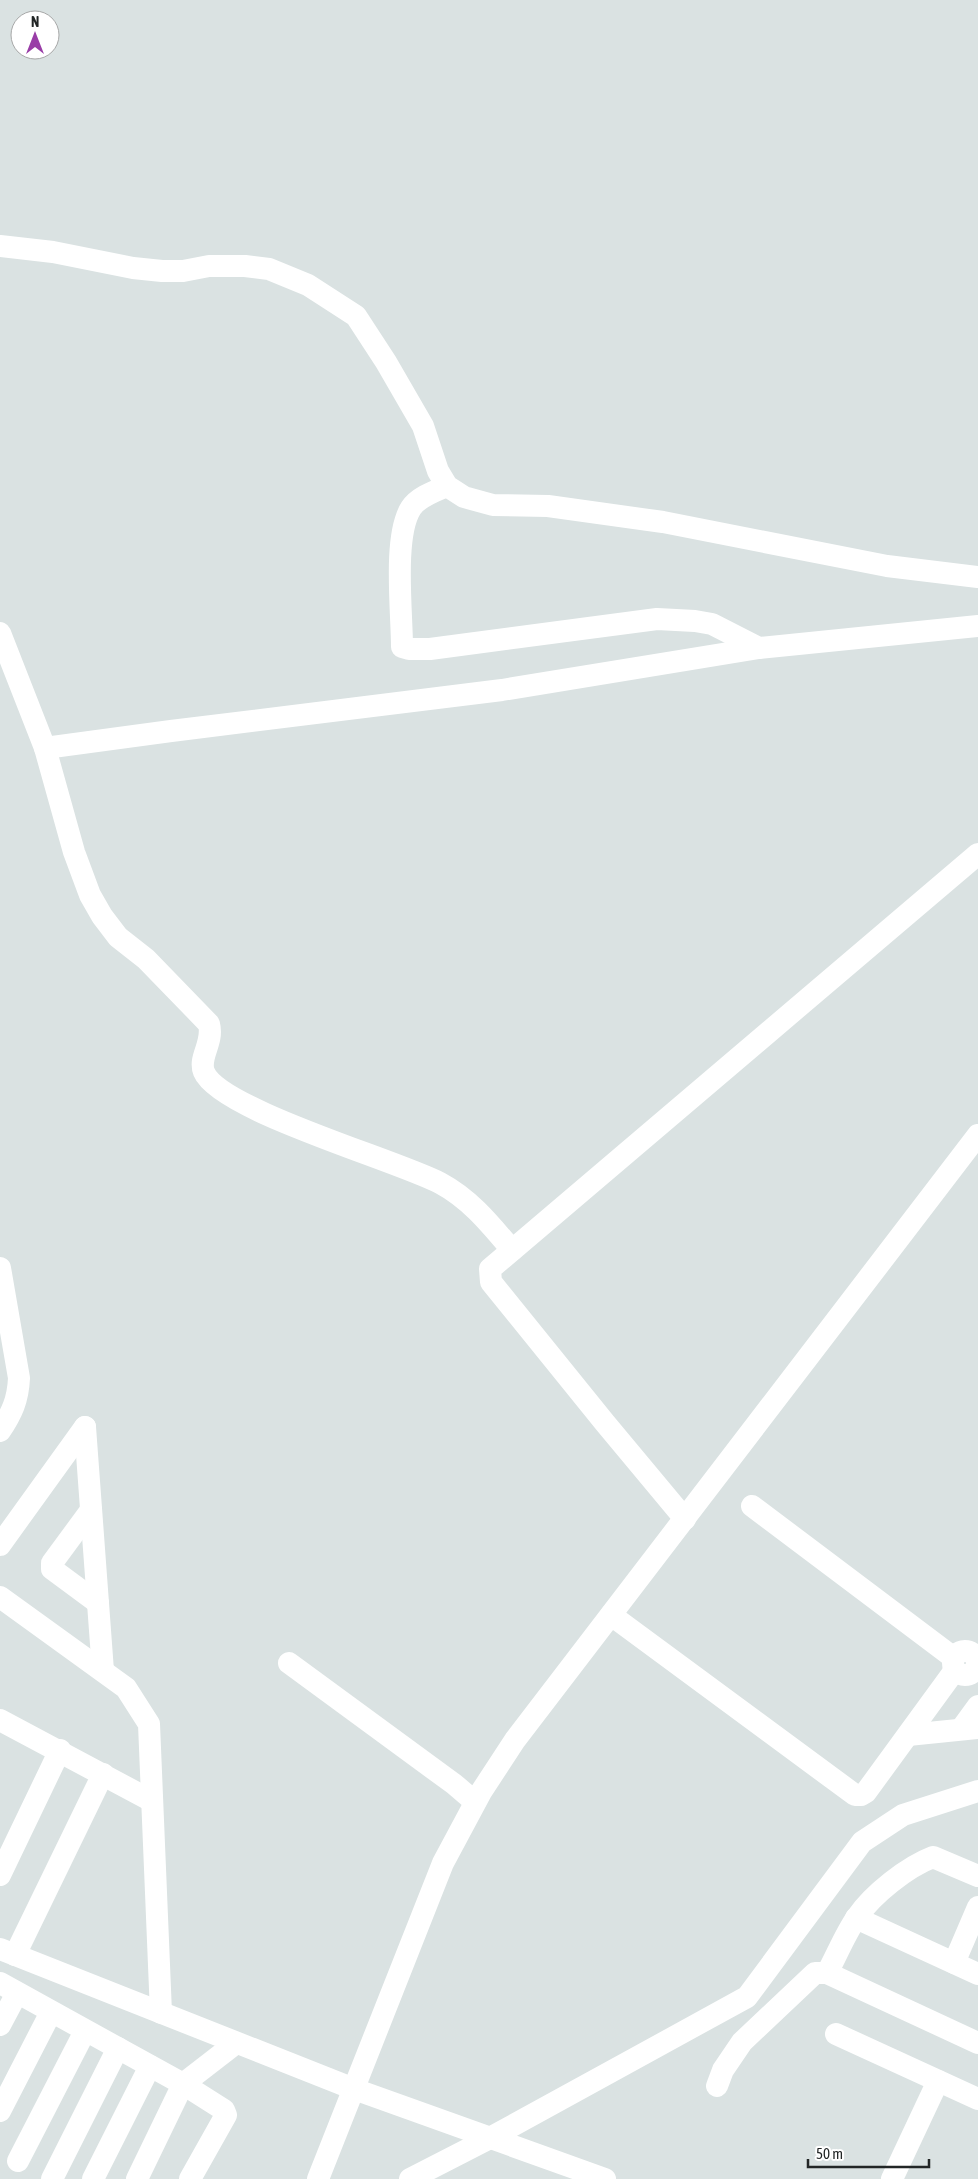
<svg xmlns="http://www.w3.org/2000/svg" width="978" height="2179" viewBox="0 0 978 2179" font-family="'Asap Condensed',sans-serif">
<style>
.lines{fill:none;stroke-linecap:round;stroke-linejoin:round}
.minor{stroke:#fff;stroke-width:22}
</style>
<rect width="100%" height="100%" fill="#dae2e2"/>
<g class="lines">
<g class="minor">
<path d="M0,246l53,6 80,16 29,3h21l26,-5h36l24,3 39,16 48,31 30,46 37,64 15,45 9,15 17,11 29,8 55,1 115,16 224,44 91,11"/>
<path d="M447,486c-12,5 -29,11 -36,22 -18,28 -9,104 -9,139l7,2h21l227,-30 38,2 17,3 47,24 219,-22"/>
<path d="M0,633l45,115 29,104 16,43 12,21 16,21 28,22 63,65c5,19 -11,33 -5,48 16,38 192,88 236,111 30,16 50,41 72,67"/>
<path d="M45,748l126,-17 331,-41 257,-42"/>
<path d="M0,1268l19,110c-1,22 -7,35 -19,53"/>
<path d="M85,1427l18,244"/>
<path d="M752,1506l202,152"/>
<path d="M91,1510l-39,53v6l46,34"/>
<path d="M685,1519l-80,-96 -114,-141 -1,-13 488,-415"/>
<path d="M0,1545l85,-118"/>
<path d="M0,1597l126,91 23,36 12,289"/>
<path d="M611,1615l244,180h6l5,-3 89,-122"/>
<circle cx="965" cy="1663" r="12"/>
<path d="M289,1663l165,121 21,18"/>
<path d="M0,1720l152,81"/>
<path d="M962,1728l16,-22"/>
<path d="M908,1735l70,-7"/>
<path d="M0,1875l60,-125"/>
<path d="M856,1918l122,56"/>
<path d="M0,1949l354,140 251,90"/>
<path d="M15,1955l88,-181"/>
<path d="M954,1963l24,-56"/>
<path d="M827,1973c10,-18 18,-39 30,-56 16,-23 50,-50 76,-60l45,19"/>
<path d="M0,1983l183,101 41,26 2,5 -36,64"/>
<path d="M0,2025l17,-32"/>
<path d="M836,2034l142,65"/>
<path d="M717,2086l6,-16 19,-28 73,-69h12l151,70"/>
<path d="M0,2111l51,-99"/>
<path d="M18,2161l67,-130"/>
<path d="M52,2179l66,-131"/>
<path d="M93,2179l57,-113"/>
<path d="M137,2179l46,-95 53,-41"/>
<path d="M318,2179l125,-316 38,-71 34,-52 463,-605"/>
<path d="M410,2179l80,-41 257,-141 115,-155 41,-27 75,-24"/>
<path d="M892,2179l46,-98"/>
</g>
</g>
<g transform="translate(35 35)"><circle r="24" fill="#ffffff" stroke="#a7a8a8"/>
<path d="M0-4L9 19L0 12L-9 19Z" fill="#993da7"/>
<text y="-8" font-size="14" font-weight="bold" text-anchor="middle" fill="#222626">N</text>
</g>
<path d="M808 2159v8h121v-8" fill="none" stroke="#222626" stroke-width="2.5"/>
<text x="816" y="2159" font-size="15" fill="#222626" stroke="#ffffff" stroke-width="4" paint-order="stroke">50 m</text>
</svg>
